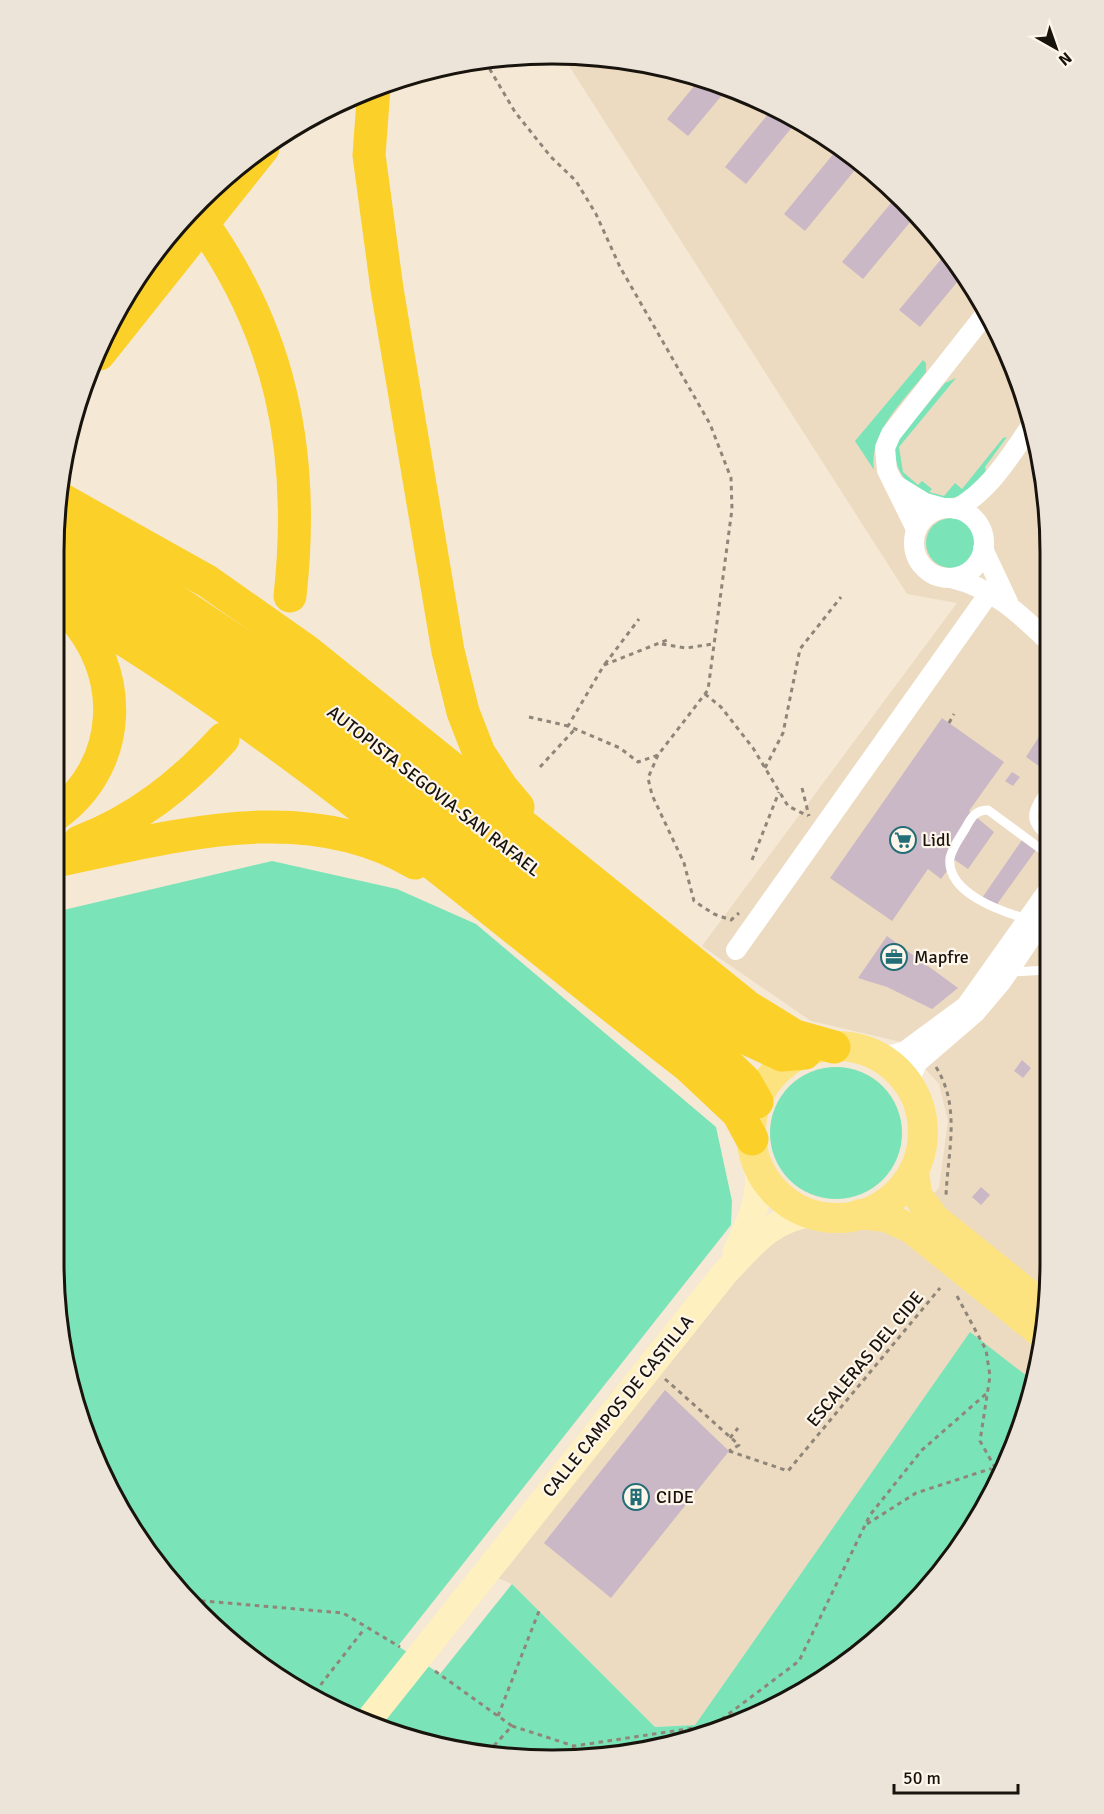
<svg xmlns="http://www.w3.org/2000/svg" width="1104" height="1814" viewBox="0 0 1104 1814" font-family="Signika,sans-serif">
<style>
.built{fill:#ecdbc1}
.green{fill:#7be3b8}
.building{fill:#cab8c6}
.lines{fill:none;stroke-linecap:round;stroke-linejoin:round}
.path{stroke:#8f8679;stroke-width:3;stroke-dasharray:4.5 4.5;stroke-linecap:butt}
.service{stroke:#fff;stroke-width:9}
.minor{stroke:#fff;stroke-width:20}
.secondary{stroke:#fef1bf;stroke-width:27}
.primary{stroke:#fde37f;stroke-width:30}
.motorway{stroke:#fbd029;stroke-width:33}
.labels{text-anchor:middle;dominant-baseline:central;stroke-width:4.5;stroke-linejoin:round;paint-order:stroke}
.street-label{font-size:18px;fill:#18140d;stroke:#fef6eb}
.poi-label{font-size:18px;fill:#18140d;stroke:#fef6eb;text-anchor:start}
.rim{fill:none;stroke:#18140d;stroke-width:3}
</style>
<rect width="100%" height="100%" fill="#f5e8d5"/>
<path class="built" d="M562,55l87,9 94,28 86,46 97,85 57,80 50,120 16,96v776l-17,85 -62,-47 -275,392 -40,2 -143,-143 -17,-7 258,-323 47,-32 30,7 40,-3 30,4 39,-42 9,-67 -9,-37 -38,-42 -90,-21 -109,-75 255,-343 -50,-9z"/>
<g class="green">
<path d="M923,360l3,3v9c-23,30 -57,59 -52,98l-19,-29z"/>
<path d="M956,378l-57,69 4,25 15,13 4,-4 10,8 -3,3 15,4 11,-13 7,6 41,-51 4,-1 -22,30 1,4c-5,7 -11,17 -19,21 -33,21 -80,-12 -71,-50l49,-59z"/>
<circle cx="951" cy="543" r="25"/>
<path d="M272,861l125,28 79,35 240,203 16,74 -1,24 -333,421 42,28 72,-90 143,143 40,-2 275,-393 62,48 -9,42 -57,117 -111,118 -143,77 -160,26 -160,-26 -143,-77 -92,-92 -77,-143 -26,-160 1,-350z"/>
<circle cx="836" cy="1133" r="66"/>
</g>
<g class="building">
<path d="M700,79l28,9 -40,48 -21,-17z"/>
<path d="M773,108l24,13 -51,63 -21,-17z"/>
<path d="M839,147l20,18 -54,66 -21,-17z"/>
<path d="M896,197l20,18 -53,64 -21,-17z"/>
<path d="M947,252l16,23 -43,52 -21,-17z"/>
<path d="M942,718l62,44 -35,49 25,21 -26,37 -13,-9 -14,19 -13,-10 -36,52 -62,-43z"/>
<path d="M1040,735l9,6v32l-23,-16z"/>
<path d="M1012,772l8,5 -7,9 -8,-5z"/>
<path d="M1041,794l8,6v27l-11,-8 5,-6 -11,-8z"/>
<path d="M1022,840l14,10 -41,57 -13,-9z"/>
<path d="M887,936l71,52 -26,21 -45,-22 -29,-9z"/>
<path d="M1022,1060l9,8 -8,10 -9,-7z"/>
<path d="M981,1187l9,8 -9,10 -9,-8z"/>
<path d="M665,1390l64,61 -118,147 -67,-55z"/>
</g>
<g class="lines">
<g class="path">
<path d="M485,61l30,51 36,45 25,24 20,33 24,53 90,157 21,54 1,31 -24,181 -50,65 -20,7 -18,-14 -52,-22 36,-61 63,-25"/>
<path d="M662,644l24,4 27,-4"/>
<path d="M605,664l34,-45"/>
<path d="M705,694l16,13 32,41 35,58 20,10"/>
<path d="M529,717l39,9"/>
<path d="M949,723l5,-9"/>
<path d="M658,755l-10,23 4,17 32,68 10,38 20,13 17,6 8,-7"/>
<path d="M540,767l35,-38"/>
<path d="M765,768l18,-35 17,-84 41,-52"/>
<path d="M802,788l7,28"/>
<path d="M752,860l27,-68"/>
<path d="M936,1067c25,40 12,84 10,128"/>
<path d="M957,1296l29,54 4,26 -10,65 17,30"/>
<path d="M665,1379l74,66 -10,6"/>
<path d="M79,1413l12,30"/>
<path d="M730,1438l8,-10"/>
<path d="M729,1451l59,20 152,-183"/>
<path d="M867,1524l49,-31 74,-24 9,3"/>
<path d="M192,1600l151,13 57,34"/>
<path d="M435,1671l77,55 -22,24"/>
<path d="M315,1692l50,-64"/>
<path d="M498,1716l41,-105"/>
<path d="M512,1726l62,20 140,-21 85,-64 71,-146 52,-65 65,-57"/>
<path d="M571,1757l3,-11"/>
</g>
<g class="service">
<path d="M1049,785c-14,23 -26,34 0,53"/>
<path d="M1028,919c-26,-7 -82,-26 -78,-61 2,-10 10,-21 15,-29 6,-11 10,-19 23,-19l61,45"/>
<path d="M1039,927l10,18"/>
<path d="M1010,972l39,-2"/>
</g>
<g class="minor">
<path d="M894,484l31,19 18,5"/>
<circle cx="949" cy="543" r="35"/>
<path d="M956,509c35,-19 55,-55 77,-86"/>
<path d="M916,529l-29,-59 -2,-22 6,-14 96,-122"/>
<path d="M983,549l25,53"/>
<path d="M951,578c42,10 68,35 98,64"/>
<path d="M736,950l254,-358"/>
<path d="M881,1058l24,-7 61,-45 83,-117"/>
<path d="M913,1092l-1,-18 5,-11 58,-50 27,-32 37,-55"/>
</g>
<g class="secondary">
<path d="M736,1252c14,-29 27,-56 21,-88"/>
<path d="M368,1721l356,-447c26,-27 47,-56 87,-60"/>
</g>
<g class="primary">
<circle cx="837" cy="1132" r="86"/>
<path d="M914,1170l3,25 18,24 111,89"/>
<path d="M860,1214l26,3 26,12 129,104"/>
</g>
<g class="motorway">
<path d="M374,88l-5,67 18,134 61,362 15,61 16,41 23,35 16,19"/>
<path d="M192,209c89,118 114,243 98,387"/>
<path d="M99,354l164,-206"/>
<path d="M59,498l148,83 101,71 440,355 47,29 39,11"/>
<path d="M55,529l113,67 124,83 112,86 337,271 41,19 23,-2"/>
<path d="M55,561c48,26 93,57 139,87 183,121 346,267 519,402l32,31 12,21"/>
<path d="M55,598c228,132 425,307 633,468l50,47 14,26"/>
<path d="M55,815c69,-49 72,-145 13,-204"/>
<path d="M79,842c58,-22 103,-58 144,-103"/>
<path d="M55,861c117,-24 249,-64 360,2"/>
</g>
</g>
<defs>
<symbol id="supermarket-ring" viewBox="-11 -11 22 22"><circle r="9.5" fill="#fef6eb" stroke="#236e76" stroke-width="1.5"/><path d="M-6-5.5h2.5l.6 2H6L4.5 2H-2.5L-4.4-4H-6ZM-1.5 3.2a1.3 1.3 0 1 0 .1 0ZM3 3.2a1.3 1.3 0 1 0 .1 0Z" fill="#236e76"/></symbol>
<symbol id="office-ring" viewBox="-11 -11 22 22"><circle r="9.5" fill="#fef6eb" stroke="#236e76" stroke-width="1.5"/><path d="M-6-3h4V-5.5h4V-3h4V5H-6ZM-1-4.5V-3h2v-1.5ZM-6 0V1H6V0Z" fill="#236e76"/></symbol>
<symbol id="building-ring" viewBox="-11 -11 22 22"><circle r="9.5" fill="#fef6eb" stroke="#236e76" stroke-width="1.5"/><path d="M-4-6H4V6H1V3H-1V6H-4ZM-2.5-4.3h1.7v1.8h-1.7ZM.8-4.3h1.7v1.8H.8ZM-2.5-1h1.7V.8h-1.7ZM.8-1h1.7V.8H.8Z" fill="#236e76"/></symbol>
</defs>
<g fill-rule="evenodd">
<use href="#supermarket-ring" x="888" y="825" width="30" height="30"/>
<use href="#office-ring" x="879" y="942" width="30" height="30"/>
<use href="#building-ring" x="621" y="1482" width="30" height="30"/>
</g>
<g class="labels">
<g class="street-label">
<text transform="translate(434 791) rotate(38)">AUTOPISTA SEGOVIA-SAN RAFAEL</text>
<text transform="translate(865 1359) rotate(-50)">ESCALERAS DEL CIDE</text>
<text transform="translate(618 1406) rotate(-51)">CALLE CAMPOS DE CASTILLA</text>
</g>
<g class="poi-label">
<text x="922" y="840">Lidl</text>
<text x="914" y="957">Mapfre</text>
<text x="656" y="1497">CIDE</text>
</g>
</g>
<path d="M0 0H1104V1814H0ZM552 64H552A488 488 0 0 1 1040 552V1262A488 488 0 0 1 552 1750H552A488 488 0 0 1 64 1262V552A488 488 0 0 1 552 64Z" fill="#ece4d9" fill-rule="evenodd"/>
<path class="rim" d="M552 64H552A488 488 0 0 1 1040 552V1262A488 488 0 0 1 552 1750H552A488 488 0 0 1 64 1262V552A488 488 0 0 1 552 64Z"/>
<g transform="translate(1056 48) rotate(140)" stroke="#fef6eb" stroke-width="4.5" paint-order="stroke">
<path d="M0-4.5L10 22L0 15L-10 22Z" fill="#18140d"/>
<text y="-9" font-size="16" font-weight="bold" text-anchor="middle" fill="#18140d">N</text>
</g>
<path d="M894 1784v9h124v-9" fill="none" stroke="#18140d" stroke-width="3"/>
<text x="903" y="1784" font-size="18" fill="#18140d" stroke="#fef6eb" stroke-width="4.5" paint-order="stroke">50 m</text>
</svg>
